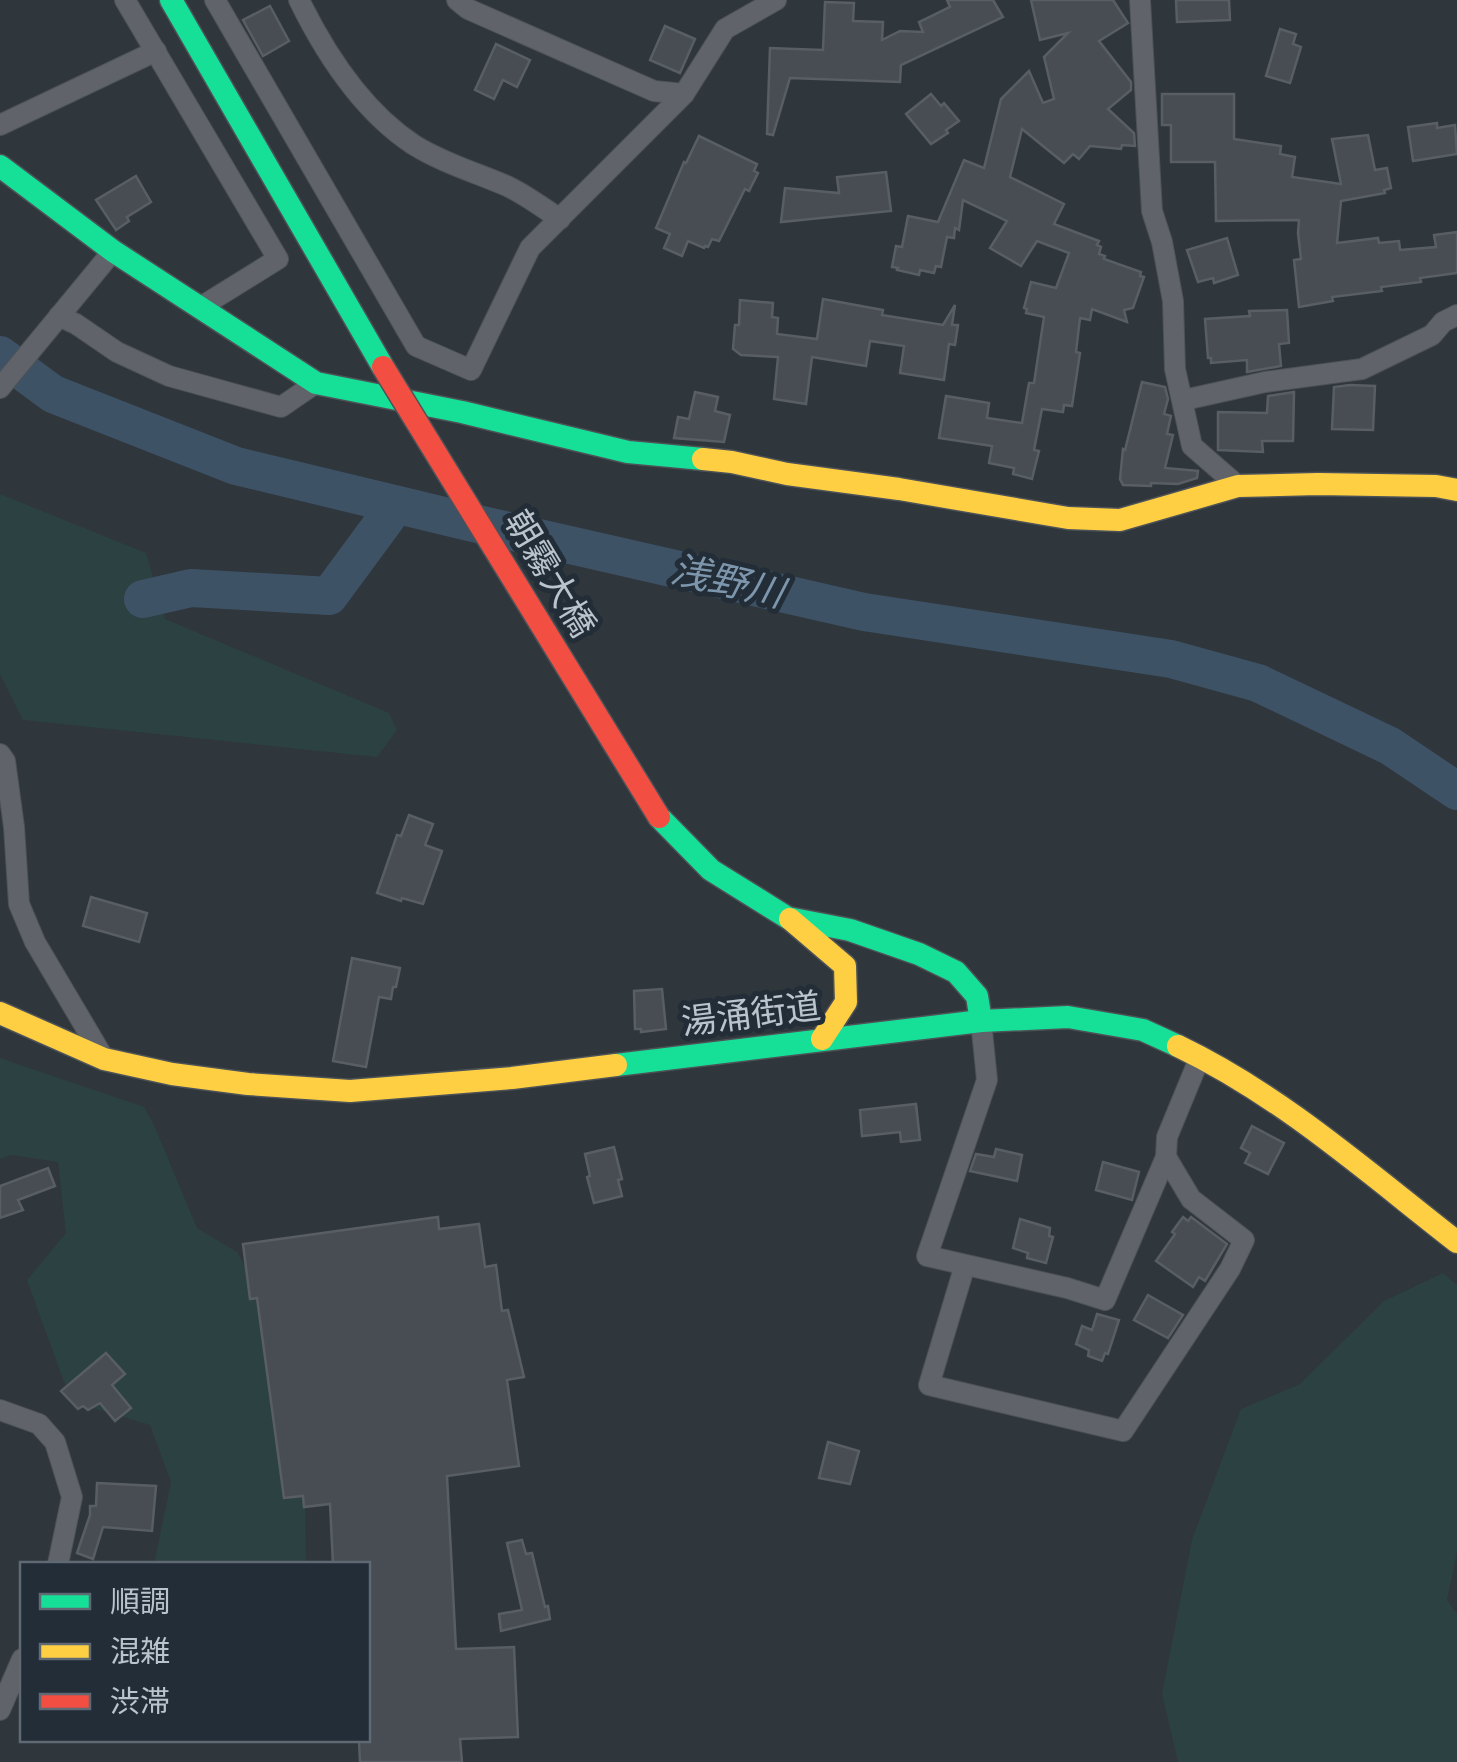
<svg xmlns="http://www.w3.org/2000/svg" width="1457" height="1762" viewBox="0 0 1457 1762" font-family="'IBM Plex Sans','Noto Sans JP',sans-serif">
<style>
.green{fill:#2c4142}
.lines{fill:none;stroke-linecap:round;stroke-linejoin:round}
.river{stroke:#3e5266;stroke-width:38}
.building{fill:#474d53;stroke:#585e64;stroke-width:2.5}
.street-casing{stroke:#4d5257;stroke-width:22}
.fast-casing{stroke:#4d5257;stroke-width:25}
.slow-casing{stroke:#4d5257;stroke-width:25}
.street{stroke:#60646a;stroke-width:20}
.fast{stroke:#16e098;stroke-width:22}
.slow{stroke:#ffcf43;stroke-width:22}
.jam-bridge-casing{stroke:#4d5257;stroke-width:25;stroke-linecap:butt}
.jam-bridge{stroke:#f24e42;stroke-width:22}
.labels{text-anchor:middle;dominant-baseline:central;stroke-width:10;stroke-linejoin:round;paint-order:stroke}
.street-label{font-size:35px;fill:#bbc3cc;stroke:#222d38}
.water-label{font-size:38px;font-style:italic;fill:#7d96ac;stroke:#222d38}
</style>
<rect width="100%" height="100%" fill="#2f363c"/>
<g class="green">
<path d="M0,494l146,59 19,66 224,94 8,17 -20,27 -354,-37 -23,-46z"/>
<path d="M0,1058l144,49 10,18 43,103 40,24 22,39 46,202 1,71h-152l17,-82 -21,-57 -67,-20 -19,-23 -37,-102 39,-47 -8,-71 -47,-7 -11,4z"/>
<path d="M1443,1273l14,12v267l-10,48 10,14v148h-279l-16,-68 30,-154 49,-131 59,-25 84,-83z"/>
</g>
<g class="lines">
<g class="river">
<path d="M0,355l53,39 183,72 233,56 395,90 307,47 87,24 132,63 67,45"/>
<path d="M143,599l48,-11 138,8 67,-91"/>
</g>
</g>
<g class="building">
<path d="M947,0h46l10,17 -102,48 -1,17 -110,-4 -17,57 -6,-1 3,-86 53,2 2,-48 29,1 -1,18 30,1 -1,18 18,-9 23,1 -4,-10 31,-15z"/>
<path d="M1031,0h82l15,23 -29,18 32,41v8l-23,19 26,24 1,13 -13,-1 -1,4 -31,-3 -11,13 -6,-5 -9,9 -42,-34 -12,48 54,27 -10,20 45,17 -2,4 4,2 -2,7 6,2 -1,3 37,13 -1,4 4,1 -11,31 -9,2 3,12 -35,-13 -2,11 -10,-2 -4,34 4,1 -8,53 -8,-1 -1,7 -21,-3 -8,41 5,1 -7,28 -19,-5 1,-6 -25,-5 3,-17 -53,-8 7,-42 43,7 -2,15 35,5 7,-40h5l10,-66 -18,-4 1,-4 -3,-1 7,-26 25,6 13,-35 -32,-12 -16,25 -31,-18 17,-27 -44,-21 -4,30 -4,-2 -1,10 -7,-1 -6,30 -5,-1 -2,7 -14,-3 -1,5 -22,-5 1,-2 -6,-1 4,-21 6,1 6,-31 30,6 26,-62 20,8 17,-69 28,-28 14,32 11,-4 -10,-42 24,-24 -28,7z"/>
<path d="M1176,0h53l1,20 -53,2z"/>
<path d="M270,6l19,35 -26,15 -20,-36z"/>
<path d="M665,26l30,13 -15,34 -30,-13z"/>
<path d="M1280,29l16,5 -3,10 8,3 -11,36 -24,-7z"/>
<path d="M496,44l34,16 -13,27 -14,-7 -9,19 -19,-9z"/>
<path d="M931,94l10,12 3,-3 15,18 -13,9 2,3 -17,11 -25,-30z"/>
<path d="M1162,94h72v45l47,7 -1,8 15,3 -3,20 49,7 -9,-45 36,-4 7,35 12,-2 4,20 -7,2 1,3 -44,8 -4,42 41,-5 1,5 20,-2 1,9 36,-3 -2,-12 23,-3v41l-37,5 1,4 -40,5 1,4 -50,6 1,4 -34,6 -5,-47 7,-1 -3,-26 1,-13 -83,1 -1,-59h-44v-37h-9z"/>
<path d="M1437,123v5l18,-3 2,29 -44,7 -5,-34z"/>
<path d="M699,136l58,28 -3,7 4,2 -9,18 -4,-2 -26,52 -7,-2 -4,8 -3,-1 -1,2 -16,-7 -6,15 -18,-8 6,-14 -14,-6 28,-66 2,1z"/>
<path d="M886,172l5,39 -110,11 4,-34 54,5 -2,-16z"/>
<path d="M136,176l15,26 -24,15 2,4 -13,9 -20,-30z"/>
<path d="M1227,238l11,37 -24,8 -1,-5 -15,4 -11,-32z"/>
<path d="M823,299l60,11 -1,5 61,10 12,-20 -3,20h6l-3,20 -6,-1 -5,36 -44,-7 4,-27 -34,-5 -4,25 -54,-9 -6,47 -32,-5 4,-42 -37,-2 -8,-6 2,-24h4l1,-25 33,3 -1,14 6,1 -1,16 40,5z"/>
<path d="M1287,310l2,33 -10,1 2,22 -34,6v-12l-36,3v-5h-3l-3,-39 45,-3 -1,-5z"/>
<path d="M1142,382l23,5 3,12 -4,15 7,2 -4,18 6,1 -8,33 33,3 -1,7 -19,6 -27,-1v3l-28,-1 -3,-6 3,-30 2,1z"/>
<path d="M1350,385l25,1 -2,44 -41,-1 2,-42z"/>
<path d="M695,392l23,5 -3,14 15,4 -6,27 -50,-4 4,-21 11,2z"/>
<path d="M1294,392l-1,49h-31l1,11 -45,-2v-38l49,1 1,-17z"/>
<path d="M409,815l24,9 -8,21 17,6 -19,53 -21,-6 -1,3 -24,-8 20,-58 4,1z"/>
<path d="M91,897l56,16 -8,29 -56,-16z"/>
<path d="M352,958l48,10 -4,19h-3l-2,12 -12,-2 -13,70 -33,-6z"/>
<path d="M662,989l4,40 -25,3v-3h-6l-1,-38z"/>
<path d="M916,1104l4,36 -19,2 -1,-10 -38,4 -2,-26z"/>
<path d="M1252,1126l32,17 -16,31 -23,-11 5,-10 -9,-5z"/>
<path d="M614,1147l8,32 -4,1 4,16 -28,7 -7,-26 3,-1 -5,-22z"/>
<path d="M996,1149l26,6 -5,26 -47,-10 6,-17 18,3z"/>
<path d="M1103,1162l36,10 -7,28 -36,-10z"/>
<path d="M48,1168l7,18 -37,14 5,10 -23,8v-32z"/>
<path d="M438,1217l1,12 40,-5 6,43 11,-2 6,46 6,-1 16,67 -17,3 12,86 -72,10 9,173 58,-2 4,90 -58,2 2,23h-102l-1,-22h9v-176h-35l-3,-60 -26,3 -1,-11 -19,2 -27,-200 -7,1 -7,-55z"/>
<path d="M1183,1217l5,4 3,-4 36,27 -22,37 -6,-4 -6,10 -37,-26 19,-27 -3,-2z"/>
<path d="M1020,1219l30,9 -1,8 4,1 -7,26 -19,-5 1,-5 -15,-5z"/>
<path d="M1148,1295l35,20 -15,23 -34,-18z"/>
<path d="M1097,1314l22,6 -11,34 -3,-1 -3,8 -14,-5 1,-6 -13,-6 6,-18 10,4z"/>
<path d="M106,1353l19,21 -13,11 19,23 -16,13 -15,-18 -12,7 -5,-4 -5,3 -17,-18z"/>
<path d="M828,1442l31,9 -9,33 -31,-6z"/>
<path d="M97,1483l59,3 -4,45 -49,-4 -10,32 -16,-6 13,-38v-9h6z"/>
<path d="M522,1540l4,14 6,-1 13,54 3,-1 2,13 -49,12 -2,-17 23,-4 -15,-67z"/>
</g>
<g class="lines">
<defs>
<g id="street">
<path d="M125,0l153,259 -79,49"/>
<path d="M215,0l201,346 55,24 59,-122 154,-154 41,-65 51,-29"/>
<path d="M299,0c27,55 63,111 115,145 29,18 63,28 93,41 19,9 36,22 53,33"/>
<path d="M457,0l11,9 186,82 30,3"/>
<path d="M1140,0l12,211 10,31 11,59 2,68 17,77 46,40"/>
<path d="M0,125l156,-74"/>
<path d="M59,316l17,8 41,28 52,24 112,31 35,-24"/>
<path d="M0,388l113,-137"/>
<path d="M1184,400l81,-18 97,-13 70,-34 11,-13 14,-7"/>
<path d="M0,754l5,7 9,66 5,77 16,38 68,115"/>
<path d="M981,1021l6,59 -60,176 140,32 38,12 61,-143 1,-20 33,-80"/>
<path d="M965,1265l-36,120 194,46 107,-162 14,-29 -53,-41 -25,-42"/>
<path d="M0,1410l39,14 16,18 17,55 -14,67"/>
<path d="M0,1710l22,-51"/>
</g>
<g id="fast">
<path d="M171,0l212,367"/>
<path d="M0,166l113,85 203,132 146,29 166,40 75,7"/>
<path d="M659,817l52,53 77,48 62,12 69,24 37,18 21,24 4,25"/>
<path d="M616,1065l365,-44 87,-4 75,13 35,16"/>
</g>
<g id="slow">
<path d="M703,459l29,3 55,12 112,15 169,29 52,2 118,-34 80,-2 118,2 21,4"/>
<path d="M790,919l55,47 1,36 -24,37"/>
<path d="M0,1013l104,46 68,15 76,10 102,7 162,-13 104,-13"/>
<path d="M1178,1046c104,50 189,126 279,196"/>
</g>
</defs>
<use href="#street" class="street-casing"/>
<use href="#fast" class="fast-casing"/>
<use href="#slow" class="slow-casing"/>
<use href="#street" class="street"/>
<use href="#fast" class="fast"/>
<use href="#slow" class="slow"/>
<defs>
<path id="jam-bridge" d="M383,367l276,450"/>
</defs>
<use href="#jam-bridge" class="jam-bridge-casing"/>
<use href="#jam-bridge" class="jam-bridge"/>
</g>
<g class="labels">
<g class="street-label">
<text transform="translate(551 573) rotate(59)">朝霧大橋</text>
<text transform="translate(751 1013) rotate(-7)">湯涌街道</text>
</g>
<g class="water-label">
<text transform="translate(728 580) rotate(13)">浅野川</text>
</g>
</g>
<rect x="20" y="1562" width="350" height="180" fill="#222d38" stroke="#5f6973" stroke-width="2.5"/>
<rect x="40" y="1594" width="50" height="15" fill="#16e098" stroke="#5f6973" stroke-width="2.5"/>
<text x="110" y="1612" font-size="30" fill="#bbc3cc">順調</text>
<rect x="40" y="1644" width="50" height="15" fill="#ffcf43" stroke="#5f6973" stroke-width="2.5"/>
<text x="110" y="1662" font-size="30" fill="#bbc3cc">混雑</text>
<rect x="40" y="1694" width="50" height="15" fill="#f24e42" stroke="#5f6973" stroke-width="2.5"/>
<text x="110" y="1712" font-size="30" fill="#bbc3cc">渋滞</text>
</svg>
